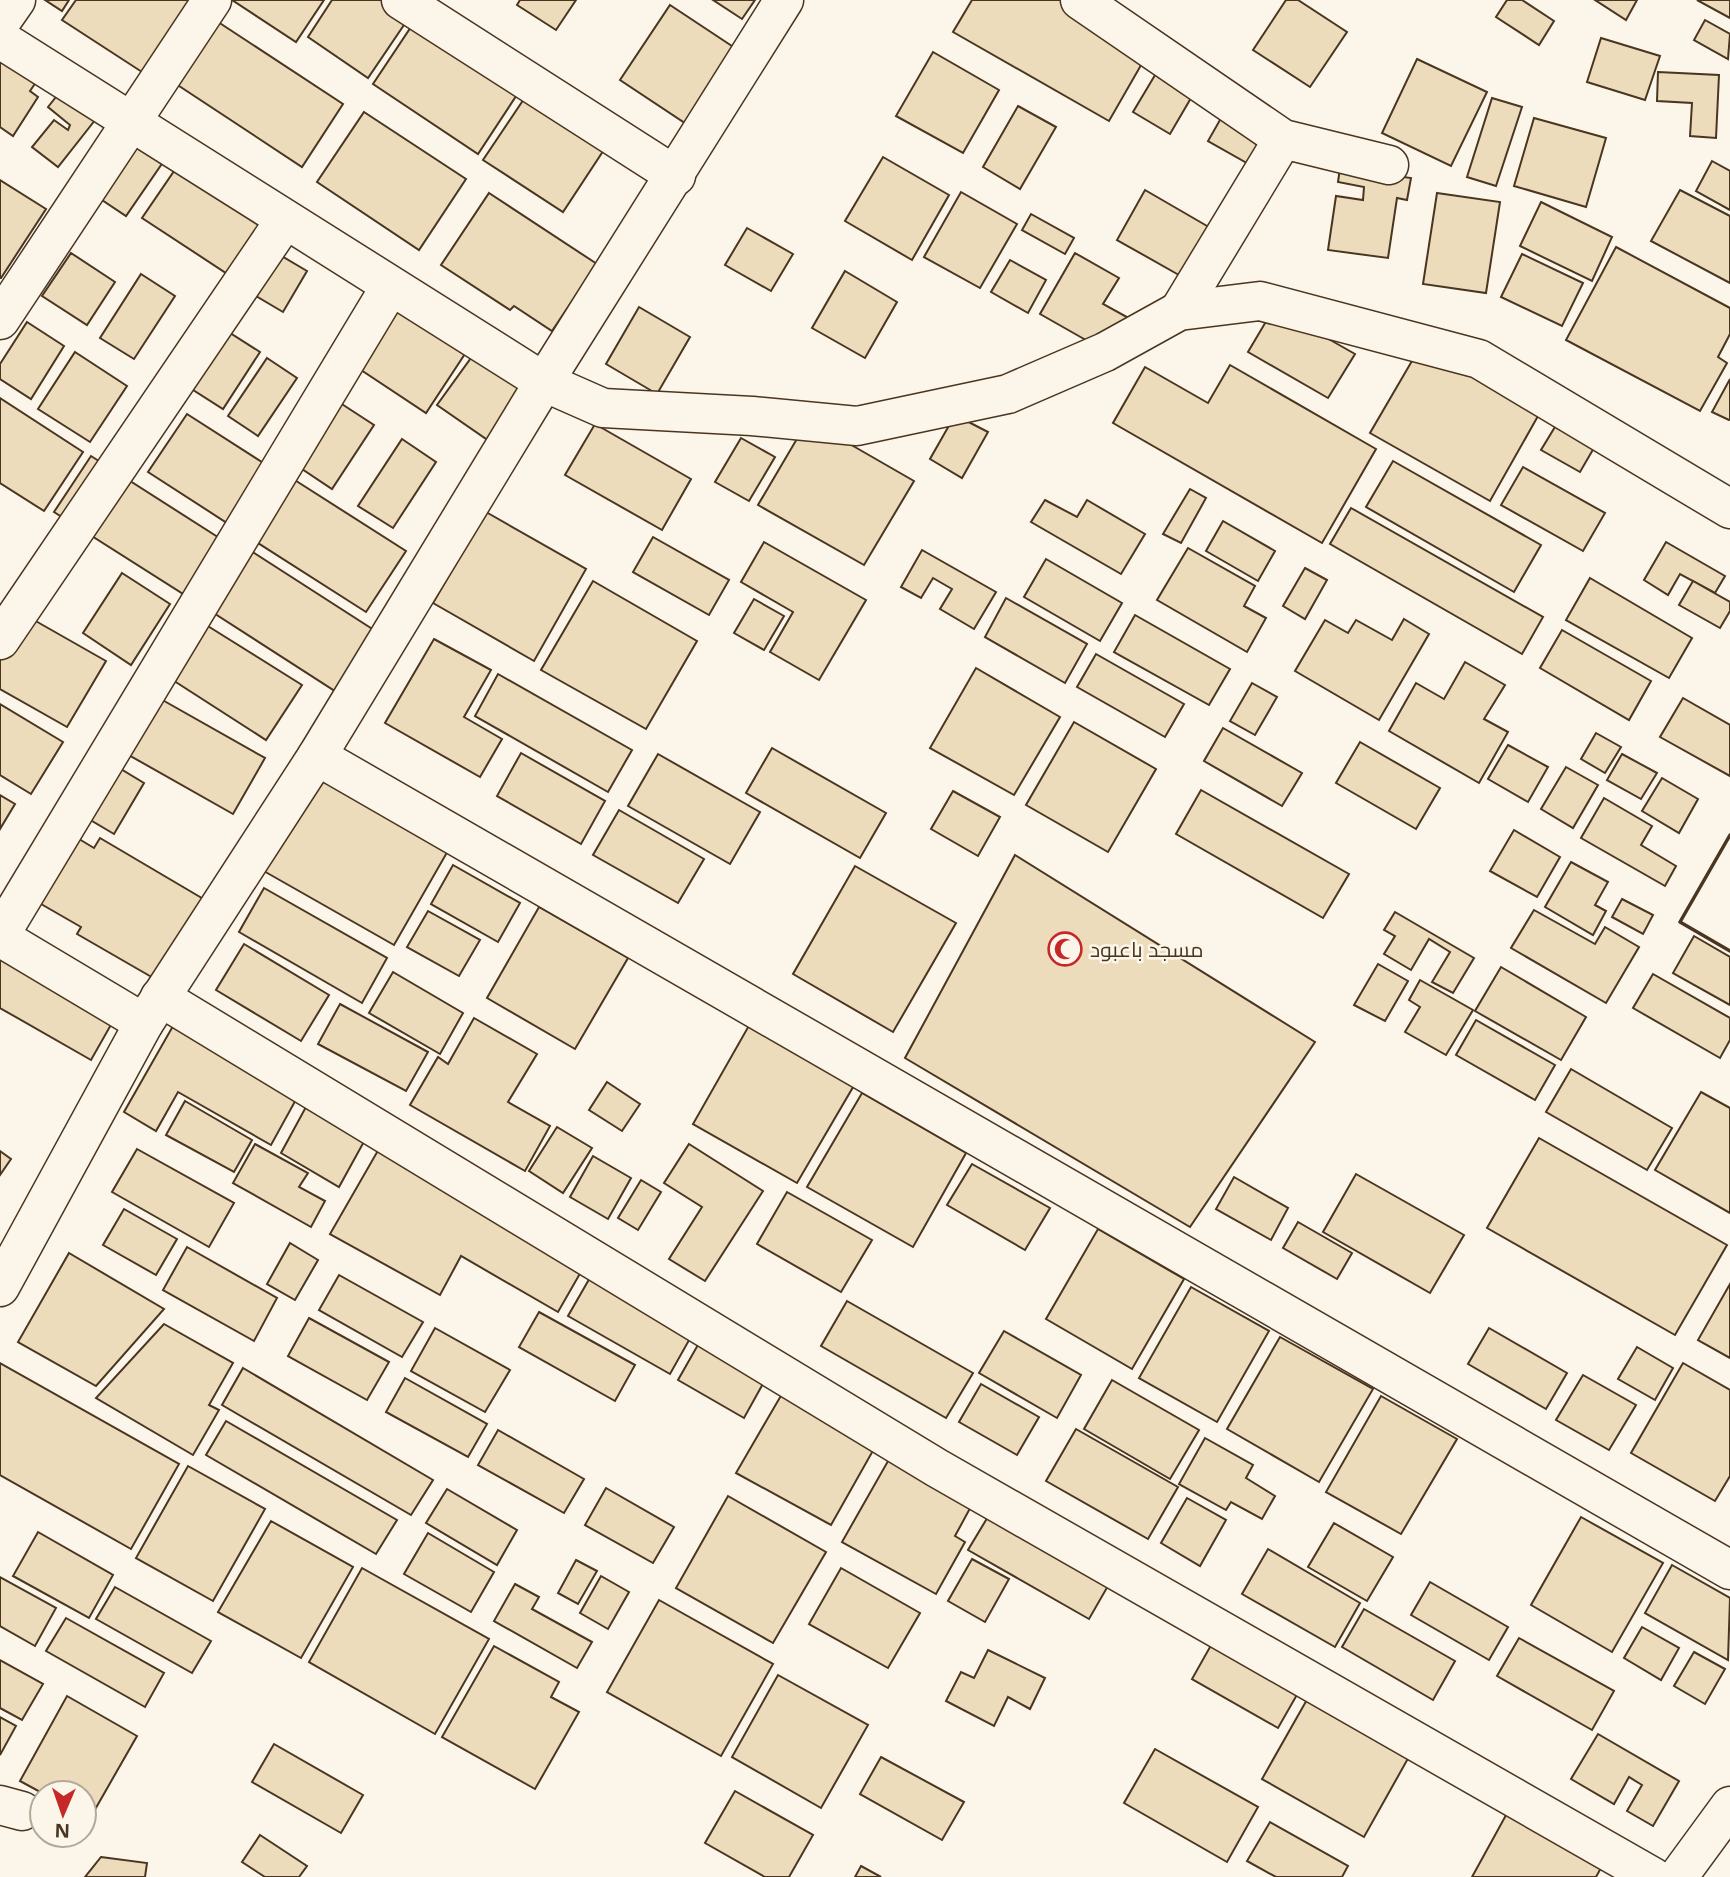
<svg xmlns="http://www.w3.org/2000/svg" width="1730" height="1877" viewBox="0 0 1730 1877" font-family="'Open Sans',Cairo,sans-serif">
<style>
.building{fill:#ecdcbc;stroke:#4a3520;stroke-width:2}
.lines{fill:none;stroke-linecap:round;stroke-linejoin:round}
.minor-casing{stroke:#4a3520;stroke-width:41}
.minor{stroke:#fbf6e9;stroke-width:38}
.wall{stroke:#4a3520;stroke-width:3.5}
.labels{text-anchor:middle;dominant-baseline:central;stroke-width:5;stroke-linejoin:round;paint-order:stroke}
.poi-label{font-size:21px;fill:#4a3520;stroke:#fbf6e9;text-anchor:start}
</style>
<rect width="100%" height="100%" fill="#fbf6e9"/>
<g class="building">
<path d="M45,0h24l-7,11z"/>
<path d="M76,0h115l-49,72 -80,-52z"/>
<path d="M232,0h92l-28,42z"/>
<path d="M332,0h54l24,16 -42,62 -60,-41z"/>
<path d="M520,0h56l-20,30 -39,-25z"/>
<path d="M713,0h42l-13,19z"/>
<path d="M972,0h118l58,53 -39,68 -156,-89z"/>
<path d="M1286,0h12l49,32 -37,55 -57,-37z"/>
<path d="M1507,0h15l32,21 -15,24 -43,-28z"/>
<path d="M1595,0h42l-11,20z"/>
<path d="M1697,0h33v18z"/>
<path d="M670,5l80,53 -50,75 -80,-53z"/>
<path d="M419,15l105,69 -46,70 -105,-70z"/>
<path d="M209,16l134,88 -41,63 -135,-89z"/>
<path d="M1705,20l25,14 -2,25 -34,-19z"/>
<path d="M1601,38l59,18 -15,44 -58,-18z"/>
<path d="M0,39l45,30 -15,22 8,6 -25,39 -13,-9z"/>
<path d="M933,52l66,38 -36,63 -67,-37z"/>
<path d="M1417,59l70,33 -36,74 -69,-33z"/>
<path d="M1161,65l37,21 -28,48 -37,-22z"/>
<path d="M1658,72l61,3 -3,63 -26,-2 2,-33 -35,-2z"/>
<path d="M68,82l35,28 -45,57 -26,-20 22,-27 14,10 2,-5 -22,-18z"/>
<path d="M534,84l79,52 -50,76 -80,-52z"/>
<path d="M1233,97l60,35 -25,43 -60,-34z"/>
<path d="M1492,98l30,9 -26,79 -29,-9z"/>
<path d="M1018,106l38,21 -36,62 -37,-22z"/>
<path d="M364,112l102,67 -47,71 -102,-68z"/>
<path d="M1534,118l72,20 -20,69 -72,-21z"/>
<path d="M133,128l37,24 -44,64 -36,-24z"/>
<path d="M883,157l66,38 -37,65 -67,-39z"/>
<path d="M183,158l89,59 -40,60 -90,-59z"/>
<path d="M1712,161l18,10v39l-34,-19z"/>
<path d="M1340,168l71,10 -4,22 -10,-2 -9,60 -60,-8 8,-54 27,4 1,-13 -26,-5z"/>
<path d="M0,180l46,29 -45,69h-1z"/>
<path d="M1145,190l69,40 -28,49 -69,-39z"/>
<path d="M1680,190l50,26v67l-79,-42z"/>
<path d="M961,192l56,32 -37,64 -56,-31z"/>
<path d="M489,193l108,71 -45,67 -38,-25 -4,4 -69,-45z"/>
<path d="M1437,193l63,9 -14,91 -63,-9z"/>
<path d="M1541,202l71,35 -20,44 -72,-35z"/>
<path d="M1031,214l43,24 -9,16 -43,-24z"/>
<path d="M747,228l46,26 -22,37 -46,-26z"/>
<path d="M263,245l44,26 -24,41 -44,-26z"/>
<path d="M1616,247l114,61v26l-12,23 9,6 -27,48 -134,-71z"/>
<path d="M71,253l44,29 -28,43 -45,-29z"/>
<path d="M1075,253l44,25 -16,26 31,17 -20,35 -74,-42z"/>
<path d="M1522,254l61,29 -21,43 -61,-29z"/>
<path d="M1010,260l36,20 -18,33 -37,-21z"/>
<path d="M845,271l52,31 -32,56 -53,-30z"/>
<path d="M141,274l34,22 -41,63 -34,-21z"/>
<path d="M409,284l71,47 -54,82 -71,-47z"/>
<path d="M639,307l51,30 -33,57 -51,-30z"/>
<path d="M1274,308l81,46 -27,44 -80,-46z"/>
<path d="M27,322l37,24 -33,53 -31,-20v-15z"/>
<path d="M216,324l44,28 -37,57 -44,-28z"/>
<path d="M484,340l54,38 -46,65 -55,-38z"/>
<path d="M1423,342l119,67 -52,92 -120,-68z"/>
<path d="M75,352l52,34 -37,56 -52,-33z"/>
<path d="M267,358l30,20 -39,58 -30,-20z"/>
<path d="M1230,365l146,84 -54,94 -209,-120 32,-56 63,36z"/>
<path d="M1730,379v40l-1,1 -17,-8z"/>
<path d="M331,397l43,28 -42,64 -42,-28z"/>
<path d="M0,398l83,54 -39,59 -44,-28z"/>
<path d="M1564,412l38,22 -22,38 -39,-22z"/>
<path d="M187,414l78,50 -38,59 -79,-51z"/>
<path d="M955,415l33,17 -26,46 -32,-19z"/>
<path d="M808,420l106,61 -50,84 -106,-60z"/>
<path d="M595,424l96,55 -29,51 -97,-55z"/>
<path d="M741,438l34,19 -26,44 -34,-19z"/>
<path d="M402,439l34,23 -43,66 -35,-22z"/>
<path d="M91,456l133,85 -36,56 -134,-85z"/>
<path d="M1393,461l148,84 -27,47 -148,-85z"/>
<path d="M1523,467l82,46 -22,38 -82,-46z"/>
<path d="M290,477l116,74 -40,61 -116,-74z"/>
<path d="M1190,489l16,9 -25,45 -18,-9z"/>
<path d="M1045,500l32,17 10,-17 58,34 -24,40 -90,-52z"/>
<path d="M1351,508l192,109 -21,37 -192,-110z"/>
<path d="M486,512l100,57 -52,92 -101,-58z"/>
<path d="M1223,521l52,30 -17,30 -52,-30z"/>
<path d="M653,537l76,43 -20,35 -76,-43z"/>
<path d="M764,542l102,58 -47,80 -49,-28 23,-40 -52,-30z"/>
<path d="M1666,542l59,34 -10,17 -35,-19 -12,21 -24,-15z"/>
<path d="M1188,548l67,38 -11,20 22,12 -19,34 -90,-52z"/>
<path d="M248,549l143,92 -39,61 -143,-92z"/>
<path d="M922,550l74,42 -22,37 -34,-20 12,-20 -19,-11 -12,20 -20,-11z"/>
<path d="M1046,559l76,44 -22,38 -76,-44z"/>
<path d="M1305,568l22,12 -22,39 -22,-13z"/>
<path d="M122,573l48,31 -39,61 -48,-32z"/>
<path d="M1590,578l102,60 -23,40 -103,-58z"/>
<path d="M593,581l104,60 -51,88 -105,-59z"/>
<path d="M1693,581l37,21v9l-10,17 -41,-23z"/>
<path d="M1006,598l81,46 -22,39 -80,-46z"/>
<path d="M754,599l30,17 -20,34 -30,-17z"/>
<path d="M4,603l102,58 -39,66 -67,-38v-79z"/>
<path d="M1135,615l95,54 -21,36 -95,-53z"/>
<path d="M1404,619l25,15 -50,86 -84,-49 30,-51 23,13 8,-13 36,20z"/>
<path d="M203,623l99,62 -36,55 -98,-63z"/>
<path d="M1562,630l89,51 -22,39 -89,-52z"/>
<path d="M434,639l57,31 -27,47 38,22 -22,38 -95,-54z"/>
<path d="M1096,654l88,50 -19,33 -88,-50z"/>
<path d="M1465,662l40,23 -21,34 24,13 -29,51 -90,-52 27,-48 28,16z"/>
<path d="M976,668l84,49 -46,78 -84,-47z"/>
<path d="M498,674l134,76 -24,42 -133,-76z"/>
<path d="M1252,683l25,14 -22,38 -25,-14z"/>
<path d="M143,689l122,69 -32,56 -122,-69z"/>
<path d="M1683,698l47,27v51l-70,-39z"/>
<path d="M0,704l63,38 -32,52 -31,-19z"/>
<path d="M1074,722l82,47 -48,83 -82,-47z"/>
<path d="M1223,728l79,45 -20,33 -78,-45z"/>
<path d="M1596,733l25,14 -16,26 -24,-14z"/>
<path d="M1360,742l80,46 -24,41 -80,-46z"/>
<path d="M1508,745l40,22 -20,35 -40,-23z"/>
<path d="M772,748l114,65 -26,45 -114,-65z"/>
<path d="M521,753l84,48 -24,43 -84,-48z"/>
<path d="M658,754l102,58 -30,52 -102,-58z"/>
<path d="M1622,754l35,19 -16,26 -34,-19z"/>
<path d="M101,757l43,26 -30,51 -32,-19z"/>
<path d="M1566,767l32,18 -25,43 -32,-19z"/>
<path d="M318,775l131,74 -55,96 -132,-75z"/>
<path d="M1662,778l36,21 -19,34 -37,-22z"/>
<path d="M1201,790l148,84 -26,44 -147,-84z"/>
<path d="M953,791l47,26 -22,39 -47,-27z"/>
<path d="M0,795l15,9 -15,25z"/>
<path d="M1604,798l48,28 -11,19 35,21 -11,20 -84,-48z"/>
<path d="M619,810l85,49 -26,44 -85,-48z"/>
<path d="M54,824l40,24 6,-10 117,69 -55,76 -85,-49 4,-7 -66,-38z"/>
<path d="M1514,830l46,27 -23,40 -47,-26z"/>
<path d="M1015,855l300,187 -125,185 -285,-169z"/>
<path d="M1571,862l37,20 -13,23 11,6 -13,24 -48,-28z"/>
<path d="M453,865l67,38 -22,39 -67,-38z"/>
<path d="M855,866l101,57 -63,109 -100,-58z"/>
<path d="M264,888l123,70 -25,45 -123,-71z"/>
<path d="M1622,899l31,16 -10,19 -31,-17z"/>
<path d="M539,907l89,51 -53,91 -88,-51z"/>
<path d="M1534,910l61,34 10,-17 34,20 -33,56 -95,-55z"/>
<path d="M428,911l52,29 -21,36 -52,-29z"/>
<path d="M1395,912l79,46 -21,35 -21,-11 18,-30 -21,-13 -18,31 -27,-16 11,-18 -11,-6z"/>
<path d="M0,928l125,72 -34,60 -91,-52z"/>
<path d="M1694,936l36,21v48l-57,-32z"/>
<path d="M244,944l85,51 -28,46 -85,-51z"/>
<path d="M1378,964l30,17 -23,40 -31,-16z"/>
<path d="M1501,967l85,50 -25,43 -86,-49z"/>
<path d="M393,972l70,41 -23,41 -71,-41z"/>
<path d="M1653,974l77,44v22l-10,18 -87,-50z"/>
<path d="M1420,980l53,30 -27,45 -41,-23 15,-25 -11,-7z"/>
<path d="M340,1004l88,48 -22,39 -88,-47z"/>
<path d="M474,1018l63,36 -29,48 42,24 -25,45 -115,-66 28,-48 10,7z"/>
<path d="M1476,1020l79,45 -20,35 -79,-45z"/>
<path d="M751,1022l105,60 -59,101 -104,-59z"/>
<path d="M173,1026l125,70 -27,49 -93,-53 -22,39 -32,-19z"/>
<path d="M1571,1069l101,59 -25,42 -101,-58z"/>
<path d="M607,1082l33,22 -18,27 -33,-21z"/>
<path d="M1701,1092l29,16v105l-75,-43z"/>
<path d="M862,1093l104,60 -53,94 -106,-60z"/>
<path d="M185,1101l67,39 -18,32 -68,-37z"/>
<path d="M307,1105l59,33 -27,49 -58,-34z"/>
<path d="M557,1127l35,21 -29,45 -34,-22z"/>
<path d="M1539,1138l188,107 -52,90 -188,-107z"/>
<path d="M255,1144l53,29 -9,14 26,14 -14,26 -78,-44z"/>
<path d="M689,1144l74,47 -58,90 -36,-22 33,-52 -38,-24z"/>
<path d="M380,1147l206,116 -28,49 -97,-56 -21,39 -110,-61z"/>
<path d="M137,1149l97,54 -25,44 -97,-55z"/>
<path d="M0,1151l11,8 -11,16z"/>
<path d="M593,1156l38,22 -23,41 -38,-22z"/>
<path d="M972,1164l78,44 -25,42 -78,-45z"/>
<path d="M1356,1174l108,61 -34,58 -107,-61z"/>
<path d="M1234,1177l54,31 -17,32 -55,-31z"/>
<path d="M641,1180l20,12 -23,38 -20,-12z"/>
<path d="M787,1192l85,48 -31,52 -84,-48z"/>
<path d="M124,1209l53,30 -21,36 -53,-30z"/>
<path d="M1298,1222l54,31 -15,26 -54,-31z"/>
<path d="M1098,1229l86,50 -52,90 -86,-50z"/>
<path d="M290,1243l28,17 -23,40 -28,-16z"/>
<path d="M187,1247l90,51 -23,43 -91,-51z"/>
<path d="M69,1253l95,56 -68,77 -78,-44z"/>
<path d="M599,1262l102,57 -31,55 -102,-58z"/>
<path d="M339,1275l84,47 -21,35 -83,-47z"/>
<path d="M1730,1284v74l-32,-18z"/>
<path d="M1191,1287l78,44 -52,91 -78,-44z"/>
<path d="M847,1301l126,72 -27,45 -125,-72z"/>
<path d="M539,1312l96,53 -20,36 -96,-54z"/>
<path d="M309,1318l80,44 -22,38 -79,-44z"/>
<path d="M164,1324l69,39 -24,42 10,5 -26,45 -97,-57z"/>
<path d="M435,1328l75,42 -25,42 -74,-41z"/>
<path d="M1489,1328l78,45 -21,36 -78,-45z"/>
<path d="M1004,1331l77,44 -24,43 -78,-45z"/>
<path d="M1280,1337l93,52 -54,93 -92,-53z"/>
<path d="M699,1343l66,37 -21,38 -66,-38z"/>
<path d="M1637,1347l36,21 -18,32 -37,-21z"/>
<path d="M0,1363l179,101 -48,85 -131,-74z"/>
<path d="M1683,1363l47,27v86l-15,25 -84,-48z"/>
<path d="M243,1368l190,112 -22,35 -189,-110z"/>
<path d="M1583,1375l53,30 -27,45 -53,-30z"/>
<path d="M405,1378l82,46 -19,33 -82,-45z"/>
<path d="M1112,1380l87,50 -29,49 -86,-50z"/>
<path d="M981,1384l58,33 -22,38 -58,-33z"/>
<path d="M786,1387l93,53 -48,85 -95,-52z"/>
<path d="M1381,1396l76,43 -56,95 -75,-42z"/>
<path d="M226,1421l171,99 -21,34 -170,-99z"/>
<path d="M1076,1429l102,58 -30,52 -102,-58z"/>
<path d="M498,1430l86,49 -20,34 -86,-48z"/>
<path d="M1205,1438l48,27 -7,13 29,18 -13,23 -31,-17 -5,8 -47,-26z"/>
<path d="M892,1454l82,47 -19,35 10,6 -29,52 -94,-52z"/>
<path d="M188,1466l77,43 -52,92 -77,-43z"/>
<path d="M606,1488l68,39 -21,36 -68,-38z"/>
<path d="M447,1489l70,41 -20,35 -71,-42z"/>
<path d="M728,1496l98,56 -53,91 -97,-55z"/>
<path d="M1187,1498l39,22 -26,46 -39,-23z"/>
<path d="M995,1505l121,67 -27,47 -121,-69z"/>
<path d="M1581,1517l82,46 -51,89 -81,-47z"/>
<path d="M271,1521l82,46 -52,91 -83,-46z"/>
<path d="M1334,1523l59,34 -26,44 -59,-34z"/>
<path d="M38,1532l75,43 -24,43 -76,-42z"/>
<path d="M428,1533l66,39 -23,40 -67,-38z"/>
<path d="M1268,1549l92,54 -25,44 -93,-53z"/>
<path d="M972,1559l37,20 -24,43 -37,-21z"/>
<path d="M576,1560l21,11 -19,33 -20,-11z"/>
<path d="M1672,1565l58,33 -2,62 -83,-47z"/>
<path d="M362,1568l127,71 -54,95 -126,-72z"/>
<path d="M841,1568l79,45 -32,55 -79,-44z"/>
<path d="M601,1576l28,16 -21,37 -28,-16z"/>
<path d="M0,1577l56,31 -21,38 -35,-20z"/>
<path d="M1430,1582l78,45 -19,33 -78,-45z"/>
<path d="M515,1584l24,13 -7,12 60,33 -15,26 -83,-47z"/>
<path d="M115,1587l96,54 -19,32 -96,-54z"/>
<path d="M659,1600l114,64 -52,92 -114,-64z"/>
<path d="M1364,1609l91,52 -22,39 -91,-53z"/>
<path d="M66,1618l98,55 -19,34 -99,-56z"/>
<path d="M1642,1627l37,21 -18,32 -37,-22z"/>
<path d="M1219,1631l87,48 -28,49 -86,-49z"/>
<path d="M1519,1638l95,53 -22,39 -95,-54z"/>
<path d="M494,1646l65,36 -8,15 28,15 -44,77 -93,-52z"/>
<path d="M988,1650l57,28 -15,31 -22,-12 -14,29 -48,-25 15,-29 13,6z"/>
<path d="M1694,1652l31,17 -20,35 -31,-18z"/>
<path d="M0,1660l43,24 -21,36 -22,-12z"/>
<path d="M778,1675l90,50 -47,83 -89,-51z"/>
<path d="M1313,1689l102,57 -51,91 -102,-58z"/>
<path d="M67,1696l70,40 -48,84 -5,-3v-24h-42l-22,-12z"/>
<path d="M0,1717l16,9 -16,29z"/>
<path d="M1598,1734l81,47 -26,45 -26,-15 15,-26 -13,-8 -15,27 -43,-25z"/>
<path d="M274,1744l89,51 -22,38 -89,-51z"/>
<path d="M1155,1749l103,58 -31,55 -103,-59z"/>
<path d="M881,1757l83,45 -22,38 -82,-46z"/>
<path d="M1522,1786l96,51 -22,40h-124z"/>
<path d="M735,1791l78,44 -24,42h-24l-60,-34z"/>
<path d="M1270,1822l78,44 -6,11h-66l-29,-16z"/>
<path d="M260,1835l47,31 -8,11h-34l-23,-15z"/>
<path d="M101,1857l46,6 -2,14h-60z"/>
<path d="M861,1866l20,11h-26z"/>
</g>
<g class="lines">
<defs>
<g id="minor">
<path d="M401,0l275,176"/>
<path d="M1080,0l203,139 106,26"/>
<path d="M0,23l16,-23"/>
<path d="M0,39l544,343 59,26 149,8 105,10 151,-32 97,-42 74,-41 81,-10 219,58 251,150"/>
<path d="M1179,311l104,-172"/>
<path d="M0,320l212,-320"/>
<path d="M0,640l285,-420"/>
<path d="M317,756l1413,814"/>
<path d="M0,935l390,-648"/>
<path d="M0,937l144,86"/>
<path d="M160,997l777,471 716,409"/>
<path d="M0,1287l144,-264 173,-267 227,-374 240,-382"/>
<path d="M0,1805l22,6"/>
<path d="M1678,1877l52,-71"/>
</g>
</defs>
<use href="#minor" class="minor-casing"/>
<use href="#minor" class="minor"/>
<path class="wall" d="M1730,835l-50,87 50,29"/>
</g>
<defs>
<symbol id="mosque-ring" viewBox="-11 -11 22 22"><circle r="9.5" fill="#fbf6e9" stroke="#c62828" stroke-width="1.5"/><path d="M3.5-4.9A6 6 0 1 0 3.5 4.9A5 5 0 1 1 3.5-4.9Z" fill="#c62828"/></symbol>
</defs>
<g fill-rule="evenodd">
<use href="#mosque-ring" x="1046" y="930" width="38" height="38"/>
</g>
<g class="labels">
<g class="poi-label">
<text x="1090" y="949">مسجد باعبود</text>
</g>
</g>
<g transform="translate(63 1814) rotate(182)"><circle r="33" fill="#fbf6e9" stroke="#b4a999" stroke-width="2"/>
<path d="M0-5L12 26L0 18L-12 26Z" fill="#c62828"/>
<text y="-10" font-size="19" font-weight="bold" text-anchor="middle" fill="#4a3520">N</text>
</g>
</svg>
